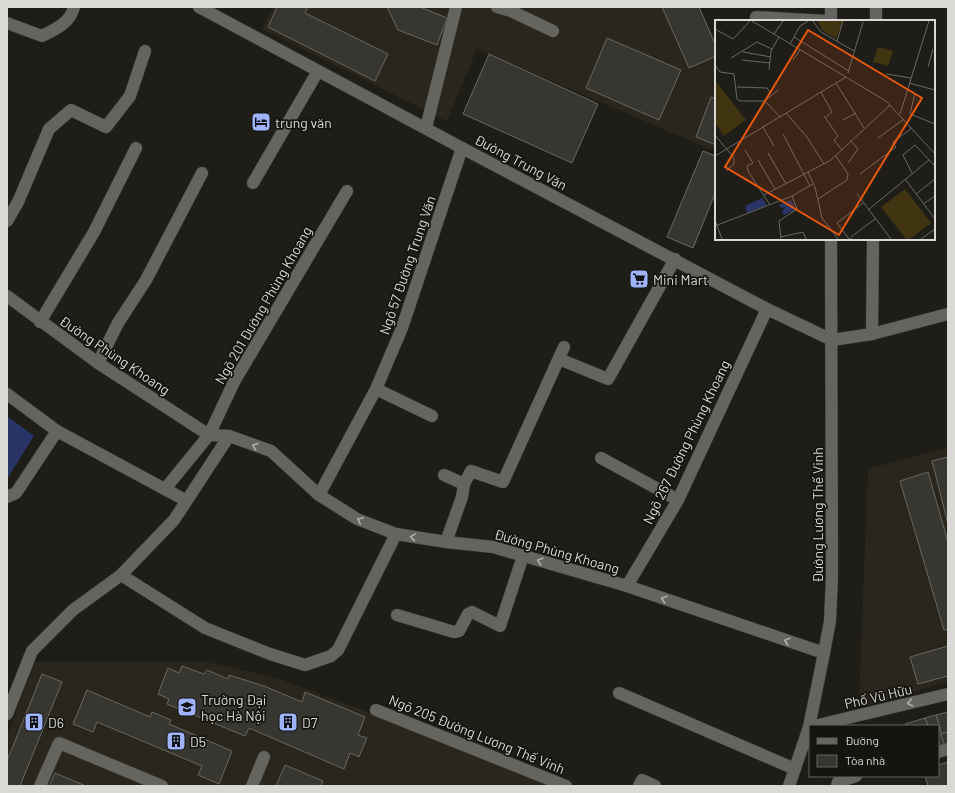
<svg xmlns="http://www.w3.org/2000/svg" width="955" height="793" viewBox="0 0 955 793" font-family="Barlow,sans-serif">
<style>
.built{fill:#29261c}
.water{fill:#293467}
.building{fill:#373631;stroke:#696762}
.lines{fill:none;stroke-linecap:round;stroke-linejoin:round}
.minor-casing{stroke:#3a3936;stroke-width:13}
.minor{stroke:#65645e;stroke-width:12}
.oneway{stroke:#b1b0ac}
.labels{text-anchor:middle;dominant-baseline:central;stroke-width:3.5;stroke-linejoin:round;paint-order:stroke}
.poi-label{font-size:14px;fill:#dad9d6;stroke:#15140f;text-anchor:start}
.street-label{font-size:14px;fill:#dad9d6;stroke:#15140f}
.inset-road{fill:none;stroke:#696864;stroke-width:1}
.view{fill:#e8590c;fill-opacity:0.15;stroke:#e8590c;stroke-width:2}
.inset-edge{fill:none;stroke:#dad9d6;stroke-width:2}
</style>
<rect width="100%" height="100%" fill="#1e1d18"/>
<g class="built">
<path d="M273,7h426l17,37v108l-239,-103 -30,72 -185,-92z"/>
<path d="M948,447v235l-81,23 -8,-7 9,-229z"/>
<path d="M35,662h172l70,16 187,70 92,38h-549v-49z"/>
</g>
<path class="water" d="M7,416l27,20 -27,43z"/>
<g class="building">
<path d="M277,7h31l-3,6 83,41 -13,27 -107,-54z"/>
<path d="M387,7h33l27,11 -10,27 -39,-15z"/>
<path d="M662,7h37l17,39v10l-27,12z"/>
<path d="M607,38l74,32 -22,50 -73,-32z"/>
<path d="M489,54l109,50 -26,59 -109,-49z"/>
<path d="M711,97l5,2v46l-20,-8z"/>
<path d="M703,151l13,5v35l-23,57 -26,-11z"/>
<path d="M948,457v67l-16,-63z"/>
<path d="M928,472l20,70v87l-4,1 -44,-149z"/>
<path d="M948,646v30l-30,8 -8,-27z"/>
<path d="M182,666l22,8 3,-4 21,9 1,-4 35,11 38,16 3,-10 60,25 -7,18 9,3 -8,19 -9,-4 -6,16 -95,-41 -4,8 -78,-32 2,-5 -11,-5 10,-26 11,5z"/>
<path d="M42,674l20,8 -42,104h-13v-25z"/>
<path d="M87,690l63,27 2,-5 19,8 -2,4 63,27 -13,33 -21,-9 4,-9 -105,-44 -4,10 -20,-8z"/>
<path d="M948,712v20l-7,2 -5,-19z"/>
<path d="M936,715l4,13 -12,-2 -3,-8z"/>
<path d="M925,718l3,8h-22l-1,-2z"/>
<path d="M938,728h2l5,20 -7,2z"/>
<path d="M948,732v15l-3,1 -4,-14z"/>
<path d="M948,762v24h-20l-3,-10h13v-11z"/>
<path d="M285,765l38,16 -2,5h-45z"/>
<path d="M55,773l31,13h-37z"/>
</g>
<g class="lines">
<defs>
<g id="minor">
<path d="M199,7l263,141 305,161 65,31"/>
<path d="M497,7l14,4 42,20"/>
<path d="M756,17l70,4"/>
<path d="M831,21v-14"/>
<path d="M876,21v-14"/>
<path d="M7,23l35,13c14,-7 28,-13 32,-29"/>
<path d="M426,128l30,-121"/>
<path d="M253,183l65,-112"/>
<path d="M7,221l11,-19 31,-73 22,-19 35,17 24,-31 15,-45"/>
<path d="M7,296l91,67 111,72 20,1 42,15 48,44 38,24 39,15 50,8 47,5 134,39 197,67"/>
<path d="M40,322l54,-90 42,-84"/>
<path d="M872,334l1,-95"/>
<path d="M832,340l40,-6 76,-20"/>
<path d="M559,359l49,20 67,-120"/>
<path d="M98,363l20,-40 28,-43 56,-107"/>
<path d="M376,389l56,27"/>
<path d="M7,394l50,37 128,69"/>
<path d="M601,458l77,42"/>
<path d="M444,475l20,9"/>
<path d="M165,489l44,-54 25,-53 113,-191"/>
<path d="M319,495l57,-106 26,-61 60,-180"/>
<path d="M7,497l9,-4 41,-62"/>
<path d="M446,542l16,-45 2,-13 7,-13 32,11 61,-135"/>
<path d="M121,575l84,53 65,26 35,11 26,-9 7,-6 58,-116"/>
<path d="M627,586l51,-86 89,-191"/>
<path d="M397,615l57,17 5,-1 9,-17 4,-2 28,14 23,-70"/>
<path d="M619,693l176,76"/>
<path d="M376,710l190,76"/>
<path d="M7,714l25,-63 41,-41 48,-35 53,-55 55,-84"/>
<path d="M814,726l134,-32"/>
<path d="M938,752l10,-3"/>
<path d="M40,786l19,-43 103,43"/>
<path d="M252,786l12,-29"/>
<path d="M639,786l3,-6 13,6"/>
<path d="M789,786l20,-59 15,-74 6,-32 2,-44 -1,-338"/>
<path d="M837,786l1,-4 18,-6"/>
</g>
</defs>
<use href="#minor" class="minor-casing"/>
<use href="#minor" class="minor"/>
</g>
<defs><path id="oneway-chevron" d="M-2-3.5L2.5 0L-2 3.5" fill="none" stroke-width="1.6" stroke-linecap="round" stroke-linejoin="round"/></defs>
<g class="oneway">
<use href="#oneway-chevron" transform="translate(255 446) rotate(-160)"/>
<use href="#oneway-chevron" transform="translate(360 520) rotate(-155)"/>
<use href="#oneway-chevron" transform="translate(413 537) rotate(-171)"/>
<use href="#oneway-chevron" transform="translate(540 561) rotate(-163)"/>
<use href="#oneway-chevron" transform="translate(664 599) rotate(-161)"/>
<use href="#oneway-chevron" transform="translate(787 641) rotate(-161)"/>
<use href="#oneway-chevron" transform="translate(910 703) rotate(167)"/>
</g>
<defs>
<symbol id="hotel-square" viewBox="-11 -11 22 22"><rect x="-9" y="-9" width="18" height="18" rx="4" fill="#9fb3fd" stroke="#15140f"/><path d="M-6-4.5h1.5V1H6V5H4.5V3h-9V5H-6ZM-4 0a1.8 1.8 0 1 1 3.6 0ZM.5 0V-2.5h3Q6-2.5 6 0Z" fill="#111"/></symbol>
<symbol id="supermarket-square" viewBox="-11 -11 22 22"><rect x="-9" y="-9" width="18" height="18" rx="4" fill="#9fb3fd" stroke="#15140f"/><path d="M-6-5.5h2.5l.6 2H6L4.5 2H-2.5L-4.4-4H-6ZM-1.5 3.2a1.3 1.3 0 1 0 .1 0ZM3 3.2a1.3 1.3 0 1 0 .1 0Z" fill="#111"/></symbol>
<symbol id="university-square" viewBox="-11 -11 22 22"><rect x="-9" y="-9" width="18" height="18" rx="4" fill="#9fb3fd" stroke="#15140f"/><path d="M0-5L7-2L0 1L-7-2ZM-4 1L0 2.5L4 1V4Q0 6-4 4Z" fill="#111"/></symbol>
<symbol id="building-square" viewBox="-11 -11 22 22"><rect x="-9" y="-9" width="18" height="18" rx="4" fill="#9fb3fd" stroke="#15140f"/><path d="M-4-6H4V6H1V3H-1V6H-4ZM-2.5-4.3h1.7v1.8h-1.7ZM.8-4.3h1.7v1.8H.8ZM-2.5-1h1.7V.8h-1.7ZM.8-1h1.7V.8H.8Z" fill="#111"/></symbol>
</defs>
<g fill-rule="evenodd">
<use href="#hotel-square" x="250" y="111" width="22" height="22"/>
<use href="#supermarket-square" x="628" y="268" width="22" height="22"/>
<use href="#university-square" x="176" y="696" width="22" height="22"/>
<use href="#building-square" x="23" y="711" width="22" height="22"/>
<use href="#building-square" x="277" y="711" width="22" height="22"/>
<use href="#building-square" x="165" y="730" width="22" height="22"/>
</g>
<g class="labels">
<g class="poi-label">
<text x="275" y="122">trung văn</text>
<text x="653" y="279">Mini Mart</text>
<text x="201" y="699">Trường Đại<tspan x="201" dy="16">học Hà Nội</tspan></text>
<text x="48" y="722">D6</text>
<text x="302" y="722">D7</text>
<text x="190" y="741">D5</text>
</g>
<g class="street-label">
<text transform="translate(521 162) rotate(28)">Đường Trung Văn</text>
<text transform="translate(407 265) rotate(-71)">Ngõ 57 Đường Trung Văn</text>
<text transform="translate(263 305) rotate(-60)">Ngõ 201 Đường Phùng Khoang</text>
<text transform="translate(115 355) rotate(34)">Đường Phùng Khoang</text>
<text transform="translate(686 442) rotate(-64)">Ngõ 267 Đường Phùng Khoang</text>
<text transform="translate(817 515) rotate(-90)">Đường Lương Thế Vinh</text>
<text transform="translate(557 551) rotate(16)">Đường Phùng Khoang</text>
<text transform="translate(878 696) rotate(-13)">Phố Vũ Hữu</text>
<text transform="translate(477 734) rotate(22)">Ngõ 205 Đường Lương Thế Vinh</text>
</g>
</g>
<g transform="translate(715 20)">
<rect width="220" height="220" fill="#1e1d18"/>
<path d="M102,1h26l-7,18 -13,-8zM163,27l15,4 -5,15 -15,-4zM0,60l31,40 -11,8 -11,-14 11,14 -11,8 -9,-13zM190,169l26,34 -21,16h-4l-25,-32z" fill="#403510"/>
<path d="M47,178l5,7 -20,8 -2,-7zM76,180l5,9 -12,6 -2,-4 3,-4 -4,1 -2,-3z" fill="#293467"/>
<path class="inset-road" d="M37,1l134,80 49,53M98,1l8,11 33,19M0,9l18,10 17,-18M59,14l9,-13M79,17l55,34M122,21l6,-20M75,24l10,-18 8,-5M28,32l28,5M16,38l26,-16 15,7M27,40l28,3M78,40l7,-10M0,45l5,7 14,2 3,25 3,2h25M213,47l5,-18M54,50l2,-19 8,-14M133,53l15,-51M171,54l25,4M121,63l28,45M194,63l26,7M22,67l30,1 4,6M63,70l-13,11 15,16M106,72l11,20 -7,6M200,73l-5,21 25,10M71,93l21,24 17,27M185,94l29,-93M109,96l14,20 -4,4 8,10M128,100l13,-7M48,107l11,19M68,114l27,52M0,115l19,23v6l-8,7M163,118l26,-19M30,130l8,13 -6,3 1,5 22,34M53,133l18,31M0,136l131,-79M43,140l17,29M133,143l10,-14 -8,-9M93,152l7,15 7,31 16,21M197,153l-9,-18 12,-10 20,21M145,154l36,-27 -3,-5 19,-14M190,159l30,40M142,174l34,45M201,174l19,-15M49,175l67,-35 59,-55M103,179l29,-19 1,-6 -12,-18M208,184l12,-8M153,190l61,-50M0,200l7,19M0,206l77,-30 21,-12M66,217l22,-5 3,7M136,217l24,-18M66,219l-2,-18 18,-12 -5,-13M137,219h-3l-12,-16 26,-20M206,219l14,-10"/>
<path class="view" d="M93,10l114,68 -83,137 -114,-68z"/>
<rect width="220" height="220" class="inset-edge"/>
</g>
<rect width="955" height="793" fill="none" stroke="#dad9d6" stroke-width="16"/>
<rect x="809" y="725" width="130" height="52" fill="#15140f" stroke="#64635f"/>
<rect x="817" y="738" width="20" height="6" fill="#65645e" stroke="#64635f"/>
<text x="845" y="745" font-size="12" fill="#dad9d6">Đường</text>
<rect x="817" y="755" width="20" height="12" fill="#373631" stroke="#64635f"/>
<text x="845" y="765" font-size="12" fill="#dad9d6">Tòa nhà</text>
</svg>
